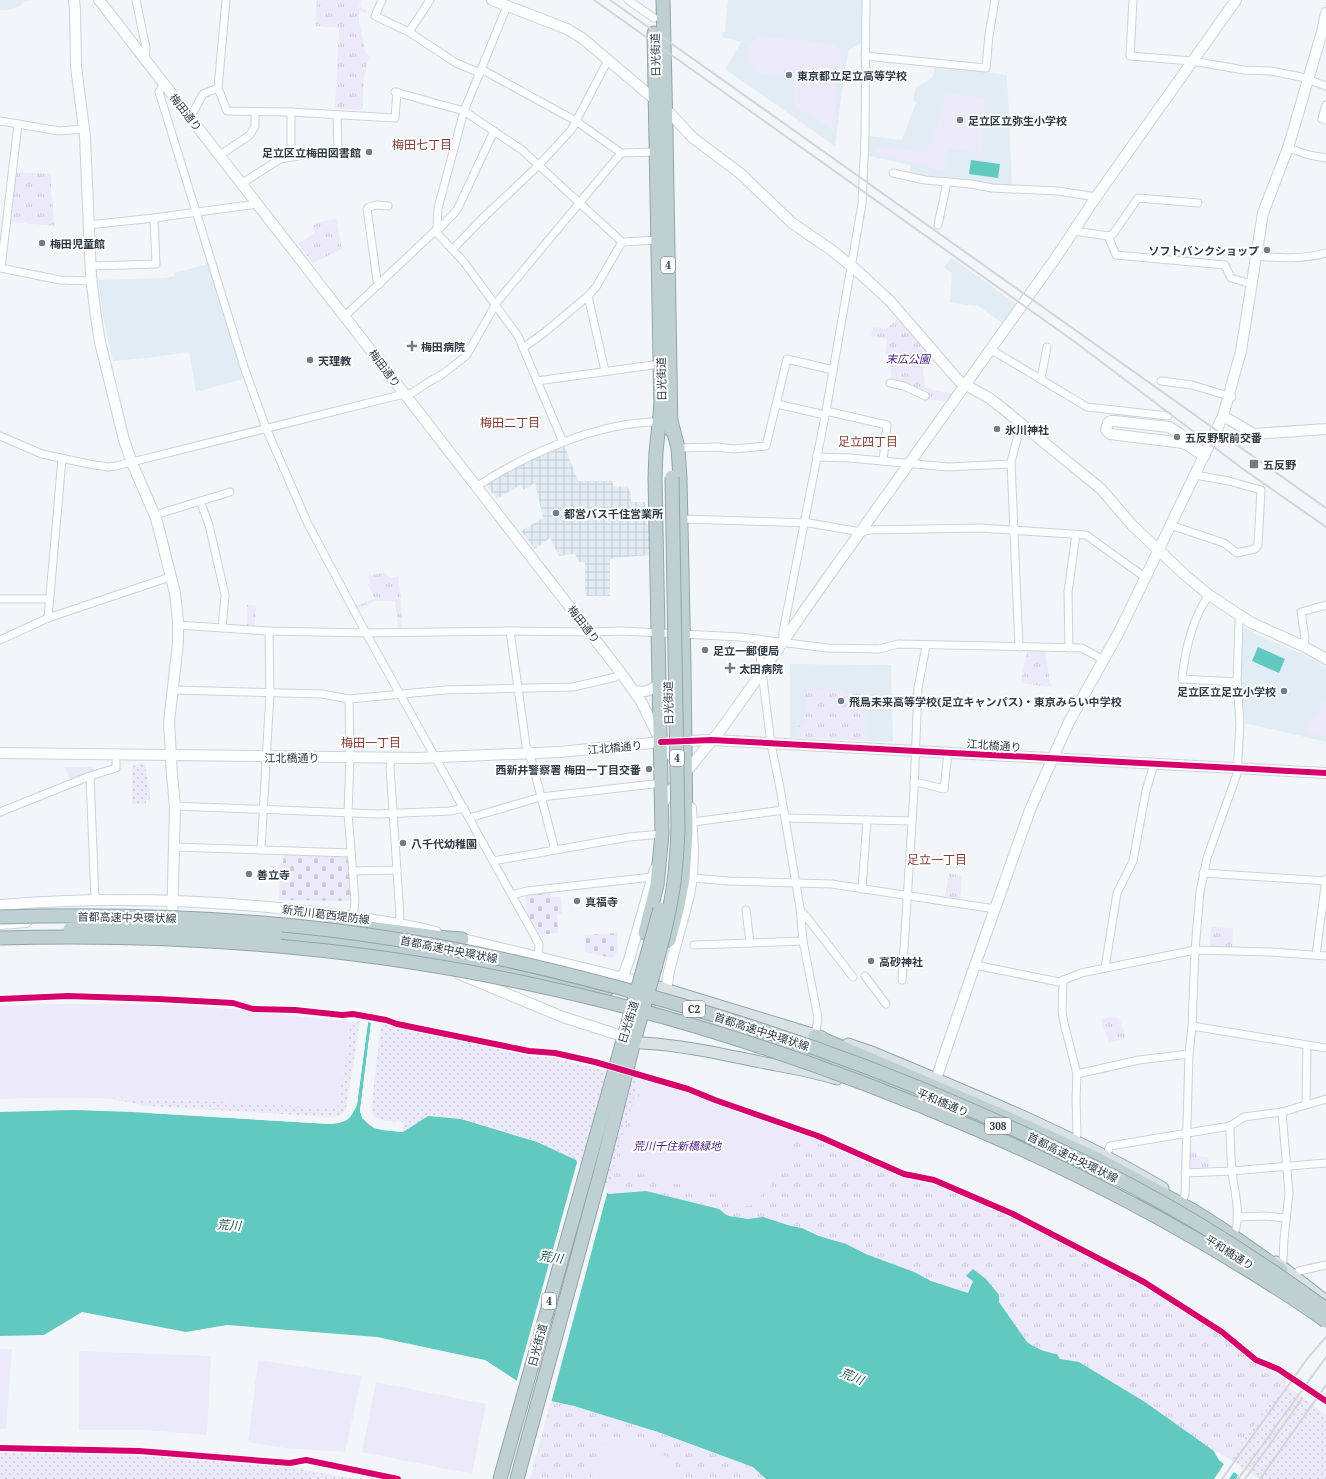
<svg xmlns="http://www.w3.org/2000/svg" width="1326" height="1479" viewBox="0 0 1326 1479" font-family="'Noto Serif','Noto Sans JP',serif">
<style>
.built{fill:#e2ecf4}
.industrial{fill:url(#industrial-grid)}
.grass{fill:url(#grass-dots)}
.cemetery{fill:url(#cemetery-stones)}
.park{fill:url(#park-tufts)}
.pitch{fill:#ece9fa}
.water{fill:#61c9bf}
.pier{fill:#f3f6f9}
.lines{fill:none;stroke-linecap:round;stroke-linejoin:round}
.street-casing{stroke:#cbd2d8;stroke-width:9}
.secondary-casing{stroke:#cbd2d8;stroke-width:12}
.primary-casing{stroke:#92a5aa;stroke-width:13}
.highway-casing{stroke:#92a5aa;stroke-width:15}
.street{stroke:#fdfefe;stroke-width:7}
.secondary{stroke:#fdfefe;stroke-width:10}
.primary{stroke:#d8e2e4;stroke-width:11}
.highway{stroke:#bfd0d3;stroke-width:13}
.rail{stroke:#d3d5d6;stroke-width:2}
.highway-bridge-casing{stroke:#92a5aa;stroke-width:15;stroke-linecap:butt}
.highway-bridge{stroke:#bfd0d3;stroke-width:13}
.cycleway-casing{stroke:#fff;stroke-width:8}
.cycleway{stroke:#d6006c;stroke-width:6}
.poi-dot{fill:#747d85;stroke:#fff;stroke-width:1.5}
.labels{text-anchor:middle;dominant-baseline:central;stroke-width:4;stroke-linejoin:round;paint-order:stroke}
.shield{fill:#fff;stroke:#6d767e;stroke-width:1}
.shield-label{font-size:10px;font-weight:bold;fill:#2f3c46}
.street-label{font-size:11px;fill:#2f3c46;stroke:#fff}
.poi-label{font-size:11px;font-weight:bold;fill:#2f3c46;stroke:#fff;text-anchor:start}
.park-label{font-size:11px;font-style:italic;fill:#4f2583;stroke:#fff}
.neighbourhood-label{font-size:12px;fill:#853e37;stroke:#fff}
.water-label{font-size:12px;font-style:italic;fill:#215951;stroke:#fff}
</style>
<defs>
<pattern id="industrial-grid" width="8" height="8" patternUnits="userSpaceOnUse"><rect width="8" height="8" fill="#e2ecf4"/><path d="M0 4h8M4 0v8" fill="none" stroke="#c2cbd3"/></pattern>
<pattern id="grass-dots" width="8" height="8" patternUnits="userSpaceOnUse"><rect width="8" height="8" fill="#ece9fa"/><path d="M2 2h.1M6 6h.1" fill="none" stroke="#cbc9d8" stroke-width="1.8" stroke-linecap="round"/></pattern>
<pattern id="cemetery-stones" width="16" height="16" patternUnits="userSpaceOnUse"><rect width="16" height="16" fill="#ece9fa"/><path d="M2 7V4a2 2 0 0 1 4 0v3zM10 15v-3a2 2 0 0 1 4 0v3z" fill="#cbc9d8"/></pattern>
<pattern id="park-tufts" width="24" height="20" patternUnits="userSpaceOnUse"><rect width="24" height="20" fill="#ece9fa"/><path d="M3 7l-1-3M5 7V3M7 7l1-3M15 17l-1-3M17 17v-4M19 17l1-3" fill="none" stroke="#cbc9d8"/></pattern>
</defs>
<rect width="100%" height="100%" fill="#f3f6f9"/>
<g class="built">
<path d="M0,0h35l-12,2 -3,4 -12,4h-8z"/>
<path d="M728,0h134l-1,43 -12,7 -6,32 -8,64 -110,-77 16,-27 -19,-5 1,-5h2z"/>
<path d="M935,66l72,9 5,110 -19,1 -66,-9 -17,-4 1,-8 -43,-9 1,-20 33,4 14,-37 -3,-4 3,-12 12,-6 5,-5z"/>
<path d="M952,258l64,46 -14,19 -24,-17 -28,-3 2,-30 -8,-6z"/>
<path d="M208,264l22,68 13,47 -47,13 -7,-40 -41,6 -35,3 -10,-45 -5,-36 67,-2 9,-2 1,-3z"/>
<path d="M1246,628l12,7 44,19 24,13v75l-81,-19 -4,-40 2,-54z"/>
<path d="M790,664l101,1 2,77 -103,-5z"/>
</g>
<path class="industrial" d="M564,444l14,37h34l2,6 13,-1 4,7v9h14l1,22 4,1v30l-37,3 -3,2v36h-23l-2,-1v-31l-1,-2h-6l-3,-8 -16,2 -9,-18 -15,11 -14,-18 22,-13 -8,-35 -11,7 -4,-5 -23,14 -12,-15 22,-13z"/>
<g class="grass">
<path d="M142,763l3,2 5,28v8l-4,-1v4h-14v-38z"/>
<path d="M360,1021l-14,88 -6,7 -10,1 -180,-11 -46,-8 234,8 13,-84z"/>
<path d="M381,1023l153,34h16l93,23 -21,79 185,-24 94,41 49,13 30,12 116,60 57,31 56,35 117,88v64h-66l-41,-27 -265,-204 -345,-54 -28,-23 -44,-29 -37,-12 -39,-11 -33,-3 -25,16v-10c-11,-1 -27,1 -32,-11z"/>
<path d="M0,1453l133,2 156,12 66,12h-355z"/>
</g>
<g class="cemetery">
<path d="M284,853l63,2 2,3 3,43 -73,-1 1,-26h-2v-10h5z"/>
<path d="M550,892l1,5h10l1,17 -5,1 1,18 -20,2 -11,-21 -2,-20z"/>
<path d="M617,933l1,22 -6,3 -27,-6 -1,-17z"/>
</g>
<g class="park">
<path d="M317,0h44l-2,7 8,3 -1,3 -7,-2v12l7,30 3,3 -5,21 -2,33 -27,-2 4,-80 -24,-2z"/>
<path d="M15,172l36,2v18l4,34 -43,-4z"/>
<path d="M336,219l6,30 -29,14 -15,-19 17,-12 -3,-5 7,-5z"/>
<path d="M898,319l36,42 -11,8 2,18 8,3 20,4 -6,7 -19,-1 -1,-6 -35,-14 -3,-22 -4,-3 2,-16 -16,-2 2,-10 13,2z"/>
<path d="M385,572l5,6 8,-2 3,23 1,30h-4l-3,-28h-19l-19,7 -2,-2 20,-8 -7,-13 2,-2 -3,-7z"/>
<path d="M247,605l9,1 -1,20h-8z"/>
<path d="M1027,650l18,1 6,36 -30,-4z"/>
<path d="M806,690l38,1v2l20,1v14h1l1,31 -68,-2v-11l7,-1z"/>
<path d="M65,767h28l1,4 -24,9z"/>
<path d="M949,873l13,3 -2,24 -15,-4z"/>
<path d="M1211,927l22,1 -1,22 -22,-1z"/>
<path d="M1111,1017l8,1 7,20 -17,5 -8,-24z"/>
<path d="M639,1079l45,13 123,43 94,41 49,13 30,12 116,60 57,31 56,35 51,39 7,2 20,12 -57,79 -11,-7 -5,-1 -69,-49 -66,-40 -19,-3 -3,-5c-12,-2 -20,-5 -30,-12l-28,-40v-7l-18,-20 -8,6 -5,12c-48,-15 -92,-38 -139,-54 -10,-3 -19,-9 -28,-12 -12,-2 -24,-6 -36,-9 -5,-1 -10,0 -15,1 -10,0 -23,-3 -31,-10l-73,-18 -37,3 -2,-2z"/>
<path d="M1187,1151l9,1 1,4 11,1 1,14 -22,1z"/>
<path d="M551,1401l23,5 84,26 95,35 13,12h-236z"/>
</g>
<g class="pitch">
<path d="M760,36l75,8c10,13 11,22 0,36l-66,-5 -14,-3 -8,-15 3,-12z"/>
<path d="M794,82l43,3 -3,46 -39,-25z"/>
<path d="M946,93l39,5 -3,55 -33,-4 -4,22 -70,-18 2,-7 49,7 17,-41 -3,-4z"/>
<path d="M1326,697v40l-21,-5 7,-15 5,-2z"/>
<path d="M47,1004h112l50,3 142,15 -13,84 -6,2c-110,-6 -221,-13 -332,-9v-93z"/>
<path d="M643,1080l41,12 112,40 -9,28 -13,22 -23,24 -21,-2 1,-5 -106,-30 -2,-3 -1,-7z"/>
<path d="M0,1349h12l-6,80h-6z"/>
<path d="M79,1351l132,5 -4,79 -63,-5h-65z"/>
<path d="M258,1360l104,16 -17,76 -60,-4 -37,-6z"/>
<path d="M376,1382l110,22 -14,70 -110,-22z"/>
<path d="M619,1439l55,20 2,12 -5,8h-80l9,-34z"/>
</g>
<g class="water">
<path d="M971,160l29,4 -2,14 -29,-4z"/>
<path d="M1258,647l27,12 -6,14 -27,-12z"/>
<path d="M368,1022l3,1 -11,88c7,21 24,19 43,21l25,-16 33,3 76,23 39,18 5,11 28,23 37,-3 73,18 6,5 4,2 19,3 15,-2 28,9 11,2 17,8 27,8 20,10 48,18 17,9 37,12 5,-12 -7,-5 7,-7 13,10 13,16v7l28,40c10,7 18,10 30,12l3,5 19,3 66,40 69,49 5,9 24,19h-477l-13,-12 -95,-35 -84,-26 -23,-5 -14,-7 -52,-34 -108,-23 -150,-12 -41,7 -104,-20 -38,23 -44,1v-224l74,-2 58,2 198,12c15,-1 21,-6 27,-19z"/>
</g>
<g class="pier">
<path d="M366,1022h2l-11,82 -6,12 -4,4 -8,3 -9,1 -181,-11 1,-2 180,11 9,-1 7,-2 4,-4 5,-11z"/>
<path d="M371,1023h2l-11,88 2,6 10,9 29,4v2l-29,-4 -12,-10 -2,-7z"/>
<path d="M578,1159l5,11 25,20 -57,213 -15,-7 -20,-13z"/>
<path d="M1214,1451h2l4,8 25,20h-9l2,-4 -4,-3 -5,7h-15l10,-15 -5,-4z"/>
</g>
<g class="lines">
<defs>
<g id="street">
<path d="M136,0l10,48 -1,11"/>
<path d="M382,0l-7,16 34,16 47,31 24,10"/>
<path d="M628,0l26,18"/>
<path d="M1133,0l-3,56 62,5 52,9 27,1 30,6 25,9"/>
<path d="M409,32l21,-32"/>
<path d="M865,56l121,12 3,-33 6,-35"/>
<path d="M481,69l95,52 45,32"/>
<path d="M164,84l-5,8 85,275 22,61 42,96 58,109 173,311 -1,12"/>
<path d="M218,88l9,23 64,1 104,6 2,-26"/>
<path d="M395,92l69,19 58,39 100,92 36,-2"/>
<path d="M1326,105l-4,14 4,1"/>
<path d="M291,112v45"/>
<path d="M190,118l13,-24 15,-6 8,-88"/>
<path d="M0,121l59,10 25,-2"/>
<path d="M1288,148l21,7 17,3"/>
<path d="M220,155l30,-20 5,-9v-14"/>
<path d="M893,173l32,7 46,4 21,4 66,3 38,6"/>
<path d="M241,184l39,-25 58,-10 -1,-34"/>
<path d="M88,225l66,-7 103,-14"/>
<path d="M938,225l9,-43"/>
<path d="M437,229l1,-21 26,-97 43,-105"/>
<path d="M435,231l29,31 54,74 45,106"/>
<path d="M1074,231l34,5 5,-2 25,-36 60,5"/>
<path d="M1108,236l8,19 109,10 6,13 20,6"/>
<path d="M453,249l33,-34 53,-50 33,-36 36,-69"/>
<path d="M1255,256c26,2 45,4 71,-3"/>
<path d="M91,266l65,-2 -2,-46"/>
<path d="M0,268l60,12 32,1"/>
<path d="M1,268l17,-144"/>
<path d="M380,284l-3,-4 -10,-71 2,-2 8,-2 11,1"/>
<path d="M588,296l17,75"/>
<path d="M345,316l92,-87 3,-1 17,-18 37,-79"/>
<path d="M523,348l22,-16 43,-36 8,-9 26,-45"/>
<path d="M990,349l97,58 81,9"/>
<path d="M1041,379l6,-32"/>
<path d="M537,381l123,-17"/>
<path d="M1161,381l31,4 40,12"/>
<path d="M890,383l14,3 21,10"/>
<path d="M777,404l48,11"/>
<path d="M826,411l61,14 -4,36"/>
<path d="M0,436l42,18 47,10 19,3 8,-1 288,-72 8,-1 18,-12 10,-5 26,-20 31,-54 124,-149 36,-1"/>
<path d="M678,448l39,-1 17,2 32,-3 21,-87 46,11"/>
<path d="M816,457l33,1 99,9 63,-3"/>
<path d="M476,487c50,-33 122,-65 182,-65"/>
<path d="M200,501l9,24 16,70 -3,33"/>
<path d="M155,515l75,-23"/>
<path d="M681,519l128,4 52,9 8,-2 111,-2 106,7 60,43"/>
<path d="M1170,525l54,18 13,10 18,-4 3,-4 3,-55 -32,-9 -34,-6"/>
<path d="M1209,595c-17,24 -24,55 -27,84l55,3"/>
<path d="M0,599h49"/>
<path d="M48,618l14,-159"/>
<path d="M178,625l91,6 97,2 144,-2 80,1 32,-1 119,6 86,11 52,1 19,-5 184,4 18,10 1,5"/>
<path d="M510,631l16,114 6,17 23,88"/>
<path d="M758,639l13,105 9,44 20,120 3,33 15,77 -3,18"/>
<path d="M0,640l48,-22 122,-41"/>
<path d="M783,640v-8l43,-221 36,-207 3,-67 1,-137"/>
<path d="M1303,646l2,-8 -4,-26 25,-7"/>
<path d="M1019,647l-8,-185 10,-38"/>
<path d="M1069,648l-1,-56 8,-58"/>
<path d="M172,690l150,4 27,5 96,-9 128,-3 43,-10 5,-4"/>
<path d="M349,699l1,58 -2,56 7,88 -2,16"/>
<path d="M392,758l-2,9 10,149 -1,7"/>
<path d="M90,776l5,124"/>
<path d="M914,783h6l24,6 4,-37"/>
<path d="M175,806l203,8 72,-3 14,-3"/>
<path d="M0,812l90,-36 26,-8v-13"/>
<path d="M469,818l72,-21 121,-14"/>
<path d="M785,818l127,3"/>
<path d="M693,822l91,-12"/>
<path d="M175,847l176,6"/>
<path d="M261,850l9,-157 -1,-62"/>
<path d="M493,861l136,-24 33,-3"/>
<path d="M352,871l45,-1"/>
<path d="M1203,873l123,8"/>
<path d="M692,878l37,3 103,3 163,25"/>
<path d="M862,889l5,-69"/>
<path d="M512,895l15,-4 125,-14"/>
<path d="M746,910l4,33"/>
<path d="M801,912l4,3 48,62"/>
<path d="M694,945l109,-4"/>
<path d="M1316,955l10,-76"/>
<path d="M975,965l84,17 22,-9 114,-23 76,2 55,4"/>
<path d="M1105,968l12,-75 16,-32 13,-70 8,-27"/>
<path d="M865,976l21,28"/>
<path d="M902,980l12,-190 4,-102 8,-42"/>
<path d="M1063,980l-1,31 2,12 13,51 -1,25 1,36 -3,6"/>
<path d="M1192,1026l134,22"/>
<path d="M1077,1074l62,-14 50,-6"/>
<path d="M1306,1105l1,-60"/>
<path d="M1230,1126c0,15 1,31 2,46 2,17 10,46 2,61"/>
<path d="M1106,1156l4,-10 120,-20 14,-9 38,-5 44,-13"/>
<path d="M1185,1173l47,-2 94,-8"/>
<path d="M1183,1199l2,-5 4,-140 3,-28 3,-76 5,-58 7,-34 30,-84 3,-50 -3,-42 2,-60 2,-6"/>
<path d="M1237,1217l27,-1 22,2"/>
<path d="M1280,1265l3,-4 1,-22 5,-46 -7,-81"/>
<path d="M1294,1276l5,-5 27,-6"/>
</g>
<g id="secondary">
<path d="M74,0l1,9 1,58 9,70 6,139 5,41 4,25 24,98 8,23 24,55 19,75 3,28v22l-9,79 3,53 3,31 -3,118"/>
<path d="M99,0l522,673 21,30 19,39 16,21"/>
<path d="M492,0l75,29 15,9 84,71 27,29 48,36 51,49 38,26 25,20 35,32 69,80 30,17 13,10 99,81 32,37 52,49 24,20 41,27 53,24 23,13"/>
<path d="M1223,416l31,18 72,-5"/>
<path d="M1111,421h4l54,6 10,6 26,22c-8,-1 -14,-9 -22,-12l-73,-9 -4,-4 2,-7z"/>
<path d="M633,690c11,4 21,0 27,-9"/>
<path d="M0,753l418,5 142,-6 101,-10 51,-2 614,33"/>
<path d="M662,806l5,-11 52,-63 43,-60 49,-71 244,-342 41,-62 140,-197"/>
<path d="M0,905c95,-8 192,-6 287,4 50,5 100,11 149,23"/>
<path d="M0,924l26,-2"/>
<path d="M455,937l190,46"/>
<path d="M459,974l104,43 53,17"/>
<path d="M620,984l9,-24 26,-91"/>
<path d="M665,997l4,-26 20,-76 3,-17 1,-27 -2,-43"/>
<path d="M936,1079l39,-114 55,-155 25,-57 14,-31 50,-90 17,-35 87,-181 18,-65 22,-138 25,-65 34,-116 4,-19"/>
</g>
<g id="primary">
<path d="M645,983l177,54"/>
<path d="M661,1006l101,31"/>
<path d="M642,1043c39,2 79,11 118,19 25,5 52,9 77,17"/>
<path d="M848,1044l26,9c98,41 198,81 289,135"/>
<path d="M1145,1200l108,66"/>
<path d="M1276,1262l50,39"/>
</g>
<g id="highway">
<path d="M663,0l3,131 5,299"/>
<path d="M654,33l7,381"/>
<path d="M332,923l103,14 27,2"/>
<path d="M645,933l12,-48 5,-51 -7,-356 1,-26 5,-47"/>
<path d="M276,935c67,6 135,15 202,29 42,9 84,20 128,27"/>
<path d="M669,940l8,-30 6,-31 3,-48 -2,-165 -4,-188 -2,-30 -7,-27"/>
<path d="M753,1035c63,21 127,43 188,69 54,23 106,48 158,73"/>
<path d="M815,1036l192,82 92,42 95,51 37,24 50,35"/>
<path d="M500,1479l126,-449"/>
<path d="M517,1479l86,-316 33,-129"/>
</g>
</defs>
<use href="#street" class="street-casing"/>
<use href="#secondary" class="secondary-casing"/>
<use href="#primary" class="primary-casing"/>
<use href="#highway" class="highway-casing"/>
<use href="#street" class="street"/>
<use href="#secondary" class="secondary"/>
<use href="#primary" class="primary"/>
<use href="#highway" class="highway"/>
<g class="rail">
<path d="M594,0l481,342 168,127 83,58"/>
<path d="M610,0l716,508"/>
<path d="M1222,1479l85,-120 19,-22"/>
<path d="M1238,1479l88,-122"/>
<path d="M1245,1479l57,-80"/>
<path d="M1260,1479l66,-94"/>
</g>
<defs>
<g id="highway-bridge">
<path d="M0,917c129,-4 260,1 388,21 76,11 153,29 228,49 121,32 239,72 353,122 59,26 117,52 172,82 65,35 126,75 185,118"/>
<path d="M70,929c68,-5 137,0 206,6"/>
<path d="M0,938c181,-5 362,9 539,48 150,32 295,82 435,142 93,40 183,86 269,139 28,17 56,35 83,54"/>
<path d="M626,1030l34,-121"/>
<path d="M636,1034c13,-46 28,-92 36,-139 4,-22 5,-44 6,-66l-6,-352"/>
</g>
</defs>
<use href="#highway-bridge" class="highway-bridge-casing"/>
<use href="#highway-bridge" class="highway-bridge"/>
<defs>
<g id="cycleway">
<path d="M661,742l51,-2 614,33"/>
<path d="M0,999l68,-3 90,3 75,4 20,6 42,1 47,5 11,-1 33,6 11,4 132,27 26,2 40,9 93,27 27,11 103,36 86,38 30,6 79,34 131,68 78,50 34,28 22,9 48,32"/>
<path d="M0,1448l139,3 151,12 16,-3 92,19"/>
</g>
</defs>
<use href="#cycleway" class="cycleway-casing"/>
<use href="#cycleway" class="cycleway"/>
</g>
<g class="poi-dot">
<circle cx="789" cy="75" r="4"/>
<circle cx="960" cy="120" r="4"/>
<circle cx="369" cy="152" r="4"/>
<circle cx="42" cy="243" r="4"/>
<circle cx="1267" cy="250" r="4"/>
<path d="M410 340h4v4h4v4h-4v4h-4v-4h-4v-4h4z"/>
<circle cx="310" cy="360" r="4"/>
<circle cx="997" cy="429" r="4"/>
<circle cx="1177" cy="437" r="4"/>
<rect x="1249" y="459" width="10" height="10" rx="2"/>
<circle cx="556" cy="513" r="4"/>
<circle cx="705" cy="650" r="4"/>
<path d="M728 662h4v4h4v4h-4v4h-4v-4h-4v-4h4z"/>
<circle cx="1284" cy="691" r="4"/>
<circle cx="841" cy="701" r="4"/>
<circle cx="649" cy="769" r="4"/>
<circle cx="403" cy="843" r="4"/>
<circle cx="249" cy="874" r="4"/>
<circle cx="577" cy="901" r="4"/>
<circle cx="871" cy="961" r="4"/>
</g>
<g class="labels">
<g class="shield">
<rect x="661" y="257" width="14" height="16" rx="3"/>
<rect x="670" y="750" width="14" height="16" rx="3"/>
<rect x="683" y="1001" width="22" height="16" rx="3"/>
<rect x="985" y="1118" width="26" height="16" rx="3"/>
<rect x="542" y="1293" width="14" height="16" rx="3"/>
</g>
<g class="shield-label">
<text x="668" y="265">4</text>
<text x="677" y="758">4</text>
<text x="694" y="1009">C2</text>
<text x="998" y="1126">308</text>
<text x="549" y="1301">4</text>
</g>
<g class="street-label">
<text transform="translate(655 55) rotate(-91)">日光街道</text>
<text transform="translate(186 112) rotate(52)">梅田通り</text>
<text transform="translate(385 368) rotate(53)">梅田通り</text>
<text transform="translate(661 379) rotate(-91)">日光街道</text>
<text transform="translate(584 624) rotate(52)">梅田通り</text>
<text transform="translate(668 703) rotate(-91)">日光街道</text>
<text transform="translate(994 745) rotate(4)">江北橋通り</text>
<text transform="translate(615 747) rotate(-5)">江北橋通り</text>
<text x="292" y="757">江北橋通り</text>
<text transform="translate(326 914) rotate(7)">新荒川葛西堤防線</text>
<text transform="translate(127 917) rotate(1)">首都高速中央環状線</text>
<text transform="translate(449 949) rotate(11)">首都高速中央環状線</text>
<text transform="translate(628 1022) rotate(-73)">日光街道</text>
<text transform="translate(762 1031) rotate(18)">首都高速中央環状線</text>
<text transform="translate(943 1102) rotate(23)">平和橋通り</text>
<text transform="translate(1073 1157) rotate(26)">首都高速中央環状線</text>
<text transform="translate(1230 1252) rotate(32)">平和橋通り</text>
<text transform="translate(537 1345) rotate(-75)">日光街道</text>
</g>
<g class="poi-label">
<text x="797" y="75">東京都立足立高等学校</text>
<text x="968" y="120">足立区立弥生小学校</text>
<text x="361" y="152" text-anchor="end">足立区立梅田図書館</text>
<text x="50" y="243">梅田児童館</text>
<text x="1259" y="250" text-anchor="end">ソフトバンクショップ</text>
<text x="421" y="346">梅田病院</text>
<text x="318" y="360">天理教</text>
<text x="1005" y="429">氷川神社</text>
<text x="1185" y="437">五反野駅前交番</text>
<text x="1263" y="464">五反野</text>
<text x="564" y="513">都営バス千住営業所</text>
<text x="713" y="650">足立一郵便局</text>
<text x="739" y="668">太田病院</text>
<text x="1276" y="691" text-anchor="end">足立区立足立小学校</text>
<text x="849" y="701">飛鳥未来高等学校(足立キャンパス)・東京みらい中学校</text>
<text x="641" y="769" text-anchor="end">西新井警察署 梅田一丁目交番</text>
<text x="411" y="843">八千代幼稚園</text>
<text x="257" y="874">善立寺</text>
<text x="585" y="901">真福寺</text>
<text x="879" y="961">高砂神社</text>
</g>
<g class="park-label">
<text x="908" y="358">末広公園</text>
<text x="677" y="1145">荒川千住新橋緑地</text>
</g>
<g class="neighbourhood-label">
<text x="422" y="144">梅田七丁目</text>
<text x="510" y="422">梅田二丁目</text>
<text x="868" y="441">足立四丁目</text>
<text x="371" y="742">梅田一丁目</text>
<text x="937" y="859">足立一丁目</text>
</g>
<g class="water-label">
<text transform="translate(229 1225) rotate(3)">荒川</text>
<text transform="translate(551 1257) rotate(8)">荒川</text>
<text transform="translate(852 1376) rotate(22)">荒川</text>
</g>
</g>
</svg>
